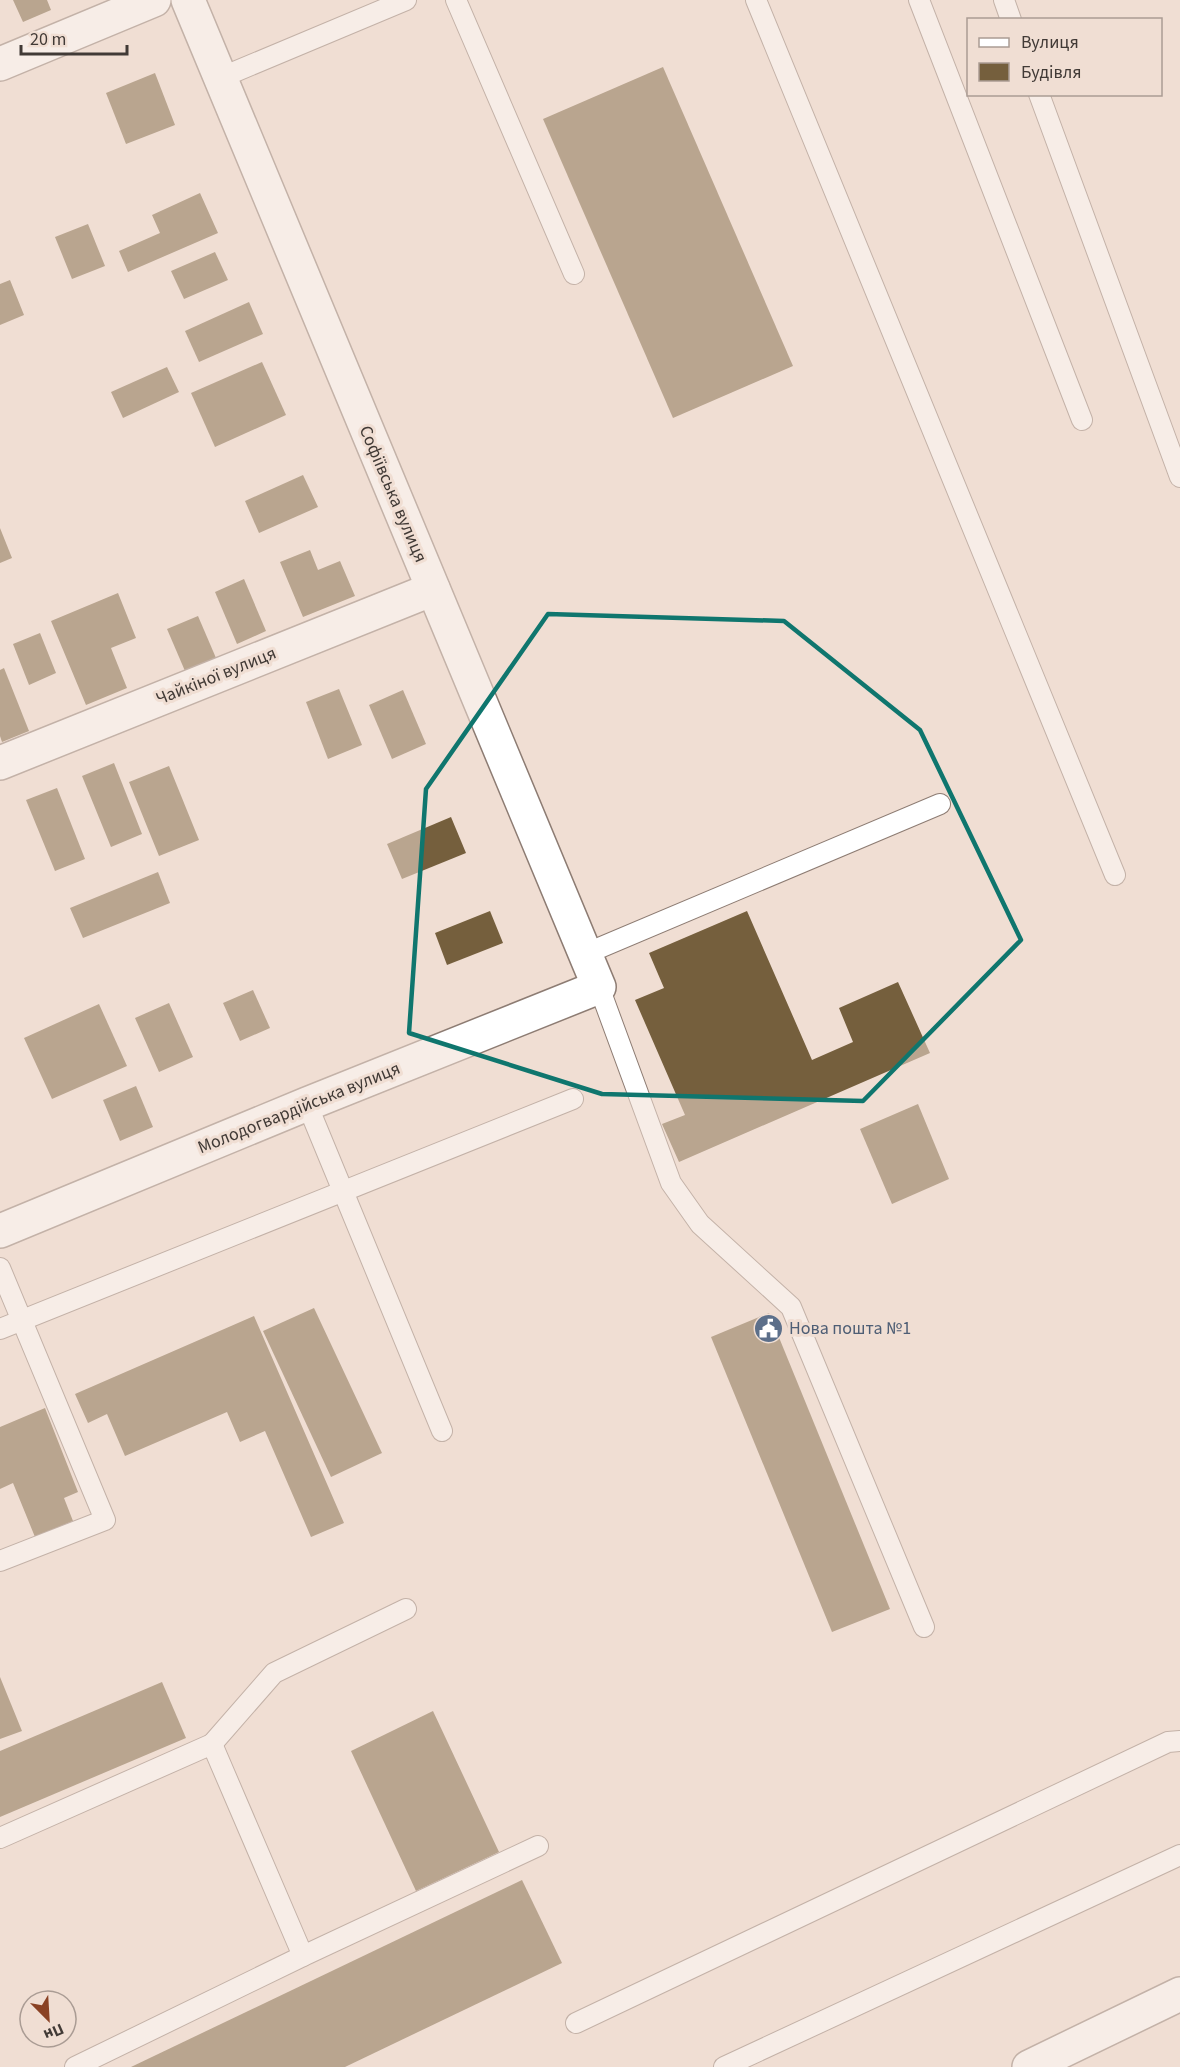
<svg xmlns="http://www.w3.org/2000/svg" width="1180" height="2067" viewBox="0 0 1180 2067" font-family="'Source Sans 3',sans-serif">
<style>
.building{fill:#755f3d}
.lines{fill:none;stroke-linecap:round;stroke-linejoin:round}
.lane-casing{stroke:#8d7c73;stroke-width:22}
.street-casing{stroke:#8d7c73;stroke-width:36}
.lane{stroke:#fff;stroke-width:20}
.street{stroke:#fff;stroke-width:33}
.marked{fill:none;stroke:#0f766e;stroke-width:4.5;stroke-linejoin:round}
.labels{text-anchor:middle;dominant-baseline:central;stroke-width:6;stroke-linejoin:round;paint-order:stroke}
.street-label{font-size:18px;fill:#413a36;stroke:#f0ded3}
.service-label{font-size:18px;fill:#4e5e75;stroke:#f0ded3;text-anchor:start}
</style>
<rect width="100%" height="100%" fill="#f0ded3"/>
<g class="building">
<path d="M13,0h34l4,10 -28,12z"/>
<path d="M663,67l130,299 -120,52 -130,-299z"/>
<path d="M155,73l20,52 -49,19 -20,-51z"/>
<path d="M200,193l18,40 -90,39 -9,-21 41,-18 -8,-18z"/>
<path d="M88,224l17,42 -33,13 -17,-42z"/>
<path d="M215,252l13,28 -44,19 -13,-28z"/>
<path d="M10,280l14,35 -24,10v-41z"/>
<path d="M249,302l14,32 -64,28 -14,-31z"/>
<path d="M262,362l24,53 -71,32 -24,-54z"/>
<path d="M167,367l12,25 -56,26 -12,-26z"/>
<path d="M303,475l15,32 -59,26 -14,-32z"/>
<path d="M0,528l12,30 -12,5z"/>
<path d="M310,550l8,20 22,-9 15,35 -52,21 -23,-55z"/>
<path d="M244,579l22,52 -29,13 -22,-52z"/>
<path d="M118,593l18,45 -25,10 16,40 -41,17 -35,-84z"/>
<path d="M198,616l18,42 -31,13 -18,-42z"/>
<path d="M40,633l16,40 -27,12 -16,-41z"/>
<path d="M4,668l25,63 -27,11 -2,-6v-66z"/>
<path d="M339,689l23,56 -34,14 -22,-57z"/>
<path d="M403,690l23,54 -34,15 -23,-54z"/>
<path d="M114,763l28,71 -31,13 -29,-71z"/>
<path d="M169,766l30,74 -40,16 -30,-74z"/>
<path d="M57,788l28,71 -30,12 -29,-71z"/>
<path d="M451,817l15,36 -64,26 -15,-35z"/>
<path d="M158,872l12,31 -87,35 -13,-30z"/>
<path d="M490,911l13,32 -56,22 -12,-32z"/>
<path d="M747,911l65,149 41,-18 -14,-34 59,-26 32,71 -251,109 -17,-38 23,-9 -50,-115 29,-12 -15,-35z"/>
<path d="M253,990l17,38 -30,13 -17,-38z"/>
<path d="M169,1003l24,54 -34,15 -24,-54z"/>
<path d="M99,1004l28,62 -75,33 -28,-61z"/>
<path d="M136,1086l17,41 -33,14 -17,-41z"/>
<path d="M918,1104l31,75 -57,25 -32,-75z"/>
<path d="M314,1308l68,145 -51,24 -68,-146z"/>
<path d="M769,1313l121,296 -58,23 -121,-295z"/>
<path d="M254,1316l90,207 -33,14 -46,-106 -25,11 -13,-30 -102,44 -18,-42 -19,9 -13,-29z"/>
<path d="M45,1408l33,84 -14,6 9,23 -38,16 -22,-54 -13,6v-62z"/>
<path d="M0,1677l22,54 -22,8z"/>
<path d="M162,1682l24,56 -186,79v-66z"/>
<path d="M433,1711l66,141 -83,39 -65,-140z"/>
<path d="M522,1880l40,83 -217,104h-214z"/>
</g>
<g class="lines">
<defs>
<g id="lane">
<path d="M456,0l118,274"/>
<path d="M756,0l359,875"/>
<path d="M919,0l163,420"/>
<path d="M1004,0l7,20"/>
<path d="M220,78l186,-78"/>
<path d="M1039,94l141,383"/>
<path d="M585,954l355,-150"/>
<path d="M599,987l72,196 29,41 91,83 133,320"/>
<path d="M307,1104l135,327"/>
<path d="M0,1268l105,252 -105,41"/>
<path d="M0,1329l573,-230"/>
<path d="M212,1744l62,-71 132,-64"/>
<path d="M0,1838l212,-94 91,212 -228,111"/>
<path d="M303,1956l235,-110"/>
<path d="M576,2023l592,-281 12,-1"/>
<path d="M724,2067l456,-212"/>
</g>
<g id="street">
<path d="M0,64l154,-64"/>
<path d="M0,763l433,-174"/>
<path d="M0,1231l307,-127 292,-117 -411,-987"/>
<path d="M1029,2067l151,-73"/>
</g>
</defs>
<use href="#lane" class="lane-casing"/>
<use href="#street" class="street-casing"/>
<use href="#lane" class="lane"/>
<use href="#street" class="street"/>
</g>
<path d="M0 0H1180V2067H0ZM548,614l236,7 136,109 101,210 -158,161 -261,-7 -193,-61 17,-244z" fill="#f0ded3" fill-opacity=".55" fill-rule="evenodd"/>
<path class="marked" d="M548,614l236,7 136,109 101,210 -158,161 -261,-7 -193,-61 17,-244z"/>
<defs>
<symbol id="civic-disc" viewBox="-11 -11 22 22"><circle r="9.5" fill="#5c6f8a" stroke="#f0ded3"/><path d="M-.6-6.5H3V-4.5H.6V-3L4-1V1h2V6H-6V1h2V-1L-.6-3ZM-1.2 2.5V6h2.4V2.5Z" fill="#fff"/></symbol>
</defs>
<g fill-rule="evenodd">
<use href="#civic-disc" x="752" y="1312" width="33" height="33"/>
</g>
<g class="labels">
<g class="street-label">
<text transform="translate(393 494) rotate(67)">Софіївська вулиця</text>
<text transform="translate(216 676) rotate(-22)">Чайкіної вулиця</text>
<text transform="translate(299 1108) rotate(-22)">Молодогвардійська вулиця</text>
</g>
<g class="service-label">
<text x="789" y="1328">Нова пошта №1</text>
</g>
</g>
<rect x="967" y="18" width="195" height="78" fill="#f0ded3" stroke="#aa9c94" stroke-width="1.5"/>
<rect x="979" y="38" width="30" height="9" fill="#ffffff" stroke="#aa9c94" stroke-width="1.5"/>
<text x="1021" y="48" font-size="18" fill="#413a36">Вулиця</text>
<rect x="979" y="63" width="30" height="18" fill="#755f3d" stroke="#aa9c94" stroke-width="1.5"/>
<text x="1021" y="78" font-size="18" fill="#413a36">Будівля</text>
<g transform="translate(48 2019) rotate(156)"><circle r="28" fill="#f0ded3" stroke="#aa9c94" stroke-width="1.5"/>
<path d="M0-4.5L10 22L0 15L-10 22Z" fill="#8a4224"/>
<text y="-9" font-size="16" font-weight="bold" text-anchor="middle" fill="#413a36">Пн</text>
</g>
<path d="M21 45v9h106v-9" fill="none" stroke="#413a36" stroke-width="3"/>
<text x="30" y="45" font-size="18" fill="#413a36" stroke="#f0ded3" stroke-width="4.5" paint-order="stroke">20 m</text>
</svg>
